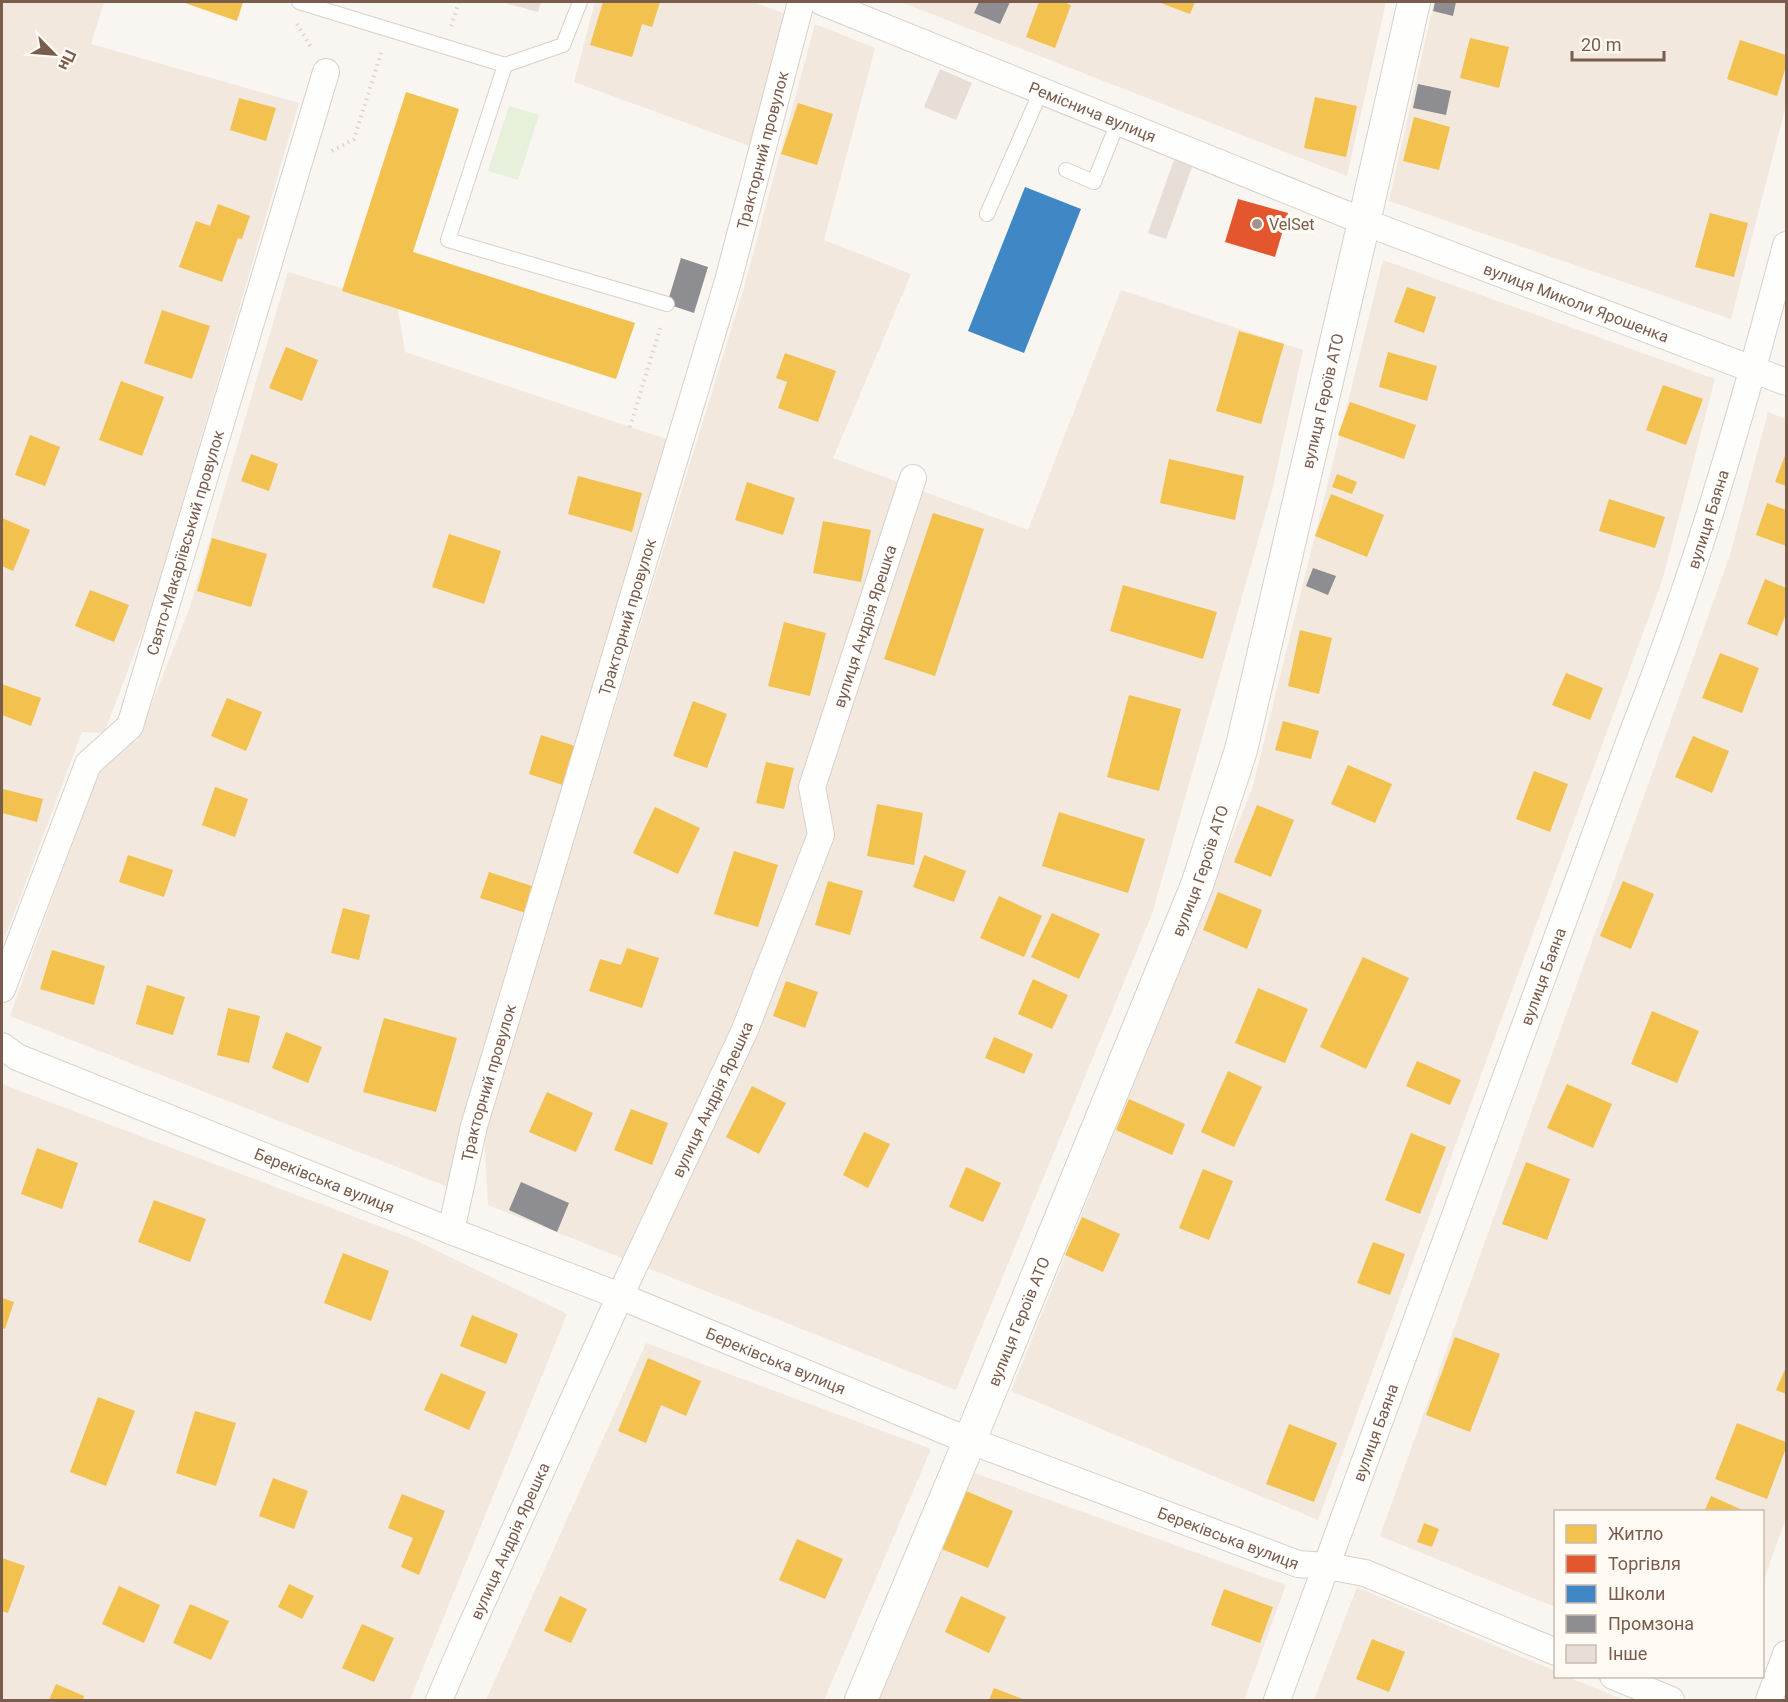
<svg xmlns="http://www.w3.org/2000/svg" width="1788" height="1702" viewBox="0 0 1788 1702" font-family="Roboto,sans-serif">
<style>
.residential{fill:#f2e8de}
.green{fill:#e7f0db}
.homes{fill:#f2c14e}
.shops{fill:#e4572e}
.schools{fill:#3f88c5}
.industry{fill:#8d8d92}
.building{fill:#e6ded7}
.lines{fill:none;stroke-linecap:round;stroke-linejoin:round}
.service-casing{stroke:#d7d1cb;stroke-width:16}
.minor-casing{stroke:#d7d1cb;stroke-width:28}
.tertiary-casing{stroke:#d7d1cb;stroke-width:34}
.path{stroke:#dcd5d0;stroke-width:4;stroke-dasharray:1.5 4.5;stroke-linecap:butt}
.service{stroke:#fefefd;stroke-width:14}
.minor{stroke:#fefefd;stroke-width:26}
.tertiary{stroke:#fefefd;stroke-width:32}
.poi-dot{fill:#a69286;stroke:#fffaf3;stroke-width:2}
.labels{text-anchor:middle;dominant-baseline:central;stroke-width:6;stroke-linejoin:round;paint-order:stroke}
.street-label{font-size:16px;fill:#7a5c4d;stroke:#fffaf3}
.poi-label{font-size:16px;fill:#7a5c4d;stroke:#fffaf3;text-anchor:start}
</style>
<rect width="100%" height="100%" fill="#f9f5f0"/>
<g class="residential">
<path d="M2,2h102l-13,42 208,59 -148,507 -47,123 -22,-1 -80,214z"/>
<path d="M595,2h158l35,13 -33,133 -181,-66z"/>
<path d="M901,2h485l-39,174z"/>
<path d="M1434,2h352v103l-55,214 -342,-118z"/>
<path d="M815,24l60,24 -51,192 87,34 -78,184 195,72 93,-240 182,60 -31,141 -120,423 -196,476 -468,-185 -4,-72 259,-842z"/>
<path d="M1383,260l332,119 -53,202 -344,939 -307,-129 242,-605z"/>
<path d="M288,272l109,33 8,47 267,89 -221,747 -441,-172 88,-246 25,-27 14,-2 53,-134z"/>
<path d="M1768,412l18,7v1099l-23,64 -1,-70h-206l-1,95 -175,-71 350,-981z"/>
<path d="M2,1084l411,155 154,75 -157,386h-408z"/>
<path d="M646,1343l285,106 -107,251h-338z"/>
<path d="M969,1471l317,114 -42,115h-371z"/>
<path d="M1357,1587l198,84 1,5 12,1 56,23h-310z"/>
</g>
<path class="green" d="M509,106l30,9 -21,65 -30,-9z"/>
<g class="homes">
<path d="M182,2h61l-6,19z"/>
<path d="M603,2h57l-8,25 -10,-3 -10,33 -42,-12z"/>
<path d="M1039,2h24l8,3 -16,43 -29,-11z"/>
<path d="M1158,2h37l-5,12z"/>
<path d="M1470,38l39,9 -10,41 -39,-10z"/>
<path d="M1740,40l46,15v11l-9,30 -50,-17z"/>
<path d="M406,92l53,17 -46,143 222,71 -19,56 -274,-88z"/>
<path d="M1315,97l42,9 -11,51 -42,-9z"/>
<path d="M239,98l37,10 -10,33 -36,-11z"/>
<path d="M798,103l35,11 -16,51 -36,-11z"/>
<path d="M1414,117l36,10 -11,43 -36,-9z"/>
<path d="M218,204l32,12 -8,23 -4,-1 -16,44 -43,-15 17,-46 14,5z"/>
<path d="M1710,213l38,10 -14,54 -39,-10z"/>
<path d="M1407,287l29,10 -12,36 -30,-11z"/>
<path d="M162,310l48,16 -18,53 -48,-16z"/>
<path d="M1239,331l45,13 -23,80 -45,-13z"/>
<path d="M286,347l32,13 -16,41 -33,-13z"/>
<path d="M1388,352l49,14 -10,35 -48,-14z"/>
<path d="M785,353l51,18 -18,51 -40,-14 9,-26 -11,-4z"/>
<path d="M121,381l43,16 -22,59 -43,-16z"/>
<path d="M1663,385l40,14 -17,46 -40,-15z"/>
<path d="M1350,402l66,23 -12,34 -66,-24z"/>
<path d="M30,435l30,12 -15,39 -30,-11z"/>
<path d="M1786,453v33l-11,-4z"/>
<path d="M251,454l27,10 -9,27 -28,-10z"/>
<path d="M1169,459l75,17 -9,44 -75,-17z"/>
<path d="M1337,474l20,8 -5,12 -20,-7z"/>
<path d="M578,476l64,17 -10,39 -64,-18z"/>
<path d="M747,482l48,16 -12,37 -48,-15z"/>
<path d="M1331,494l53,21 -17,42 -52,-21z"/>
<path d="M1609,499l56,18 -10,31 -56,-17z"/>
<path d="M1767,503l19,7v36l-30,-11z"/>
<path d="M933,513l51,16 -49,147 -51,-17z"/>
<path d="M2,518l28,12 -17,41 -11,-5z"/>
<path d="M823,521l48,9 -10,52 -48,-9z"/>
<path d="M449,534l52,17 -17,53 -52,-17z"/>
<path d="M212,538l55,16 -16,53 -54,-16z"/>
<path d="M1765,579l21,9v26l-9,22 -30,-12z"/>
<path d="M1123,585l94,27 -14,47 -93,-28z"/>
<path d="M90,590l39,15 -15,37 -39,-16z"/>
<path d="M784,622l42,11 -16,63 -42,-10z"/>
<path d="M1300,630l32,8 -13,56 -31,-8z"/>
<path d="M1720,653l39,15 -17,45 -40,-15z"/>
<path d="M1566,673l37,15 -13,32 -38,-15z"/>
<path d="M2,684l39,14 -10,28 -29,-11z"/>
<path d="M1129,695l52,14 -22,82 -52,-14z"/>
<path d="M227,698l35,14 -16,39 -35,-15z"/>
<path d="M693,701l34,13 -20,54 -34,-12z"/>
<path d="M1283,721l36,10 -8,28 -36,-9z"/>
<path d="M541,735l37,12 -12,39 -37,-12z"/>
<path d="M1693,736l36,15 -17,42 -37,-16z"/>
<path d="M766,762l28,6 -10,41 -28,-6z"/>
<path d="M1348,765l44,19 -17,39 -44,-19z"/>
<path d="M1534,771l34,13 -18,48 -34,-13z"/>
<path d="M215,787l33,12 -13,38 -33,-12z"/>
<path d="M3,789l40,10 -6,23 -35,-9z"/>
<path d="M877,804l46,9 -9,52 -47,-9z"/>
<path d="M1257,805l37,15 -23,57 -37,-15z"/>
<path d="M655,807l45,21 -22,46 -45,-21z"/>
<path d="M1059,812l86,27 -17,54 -86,-27z"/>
<path d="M734,851l44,14 -20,62 -44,-13z"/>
<path d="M128,855l45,15 -9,27 -45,-15z"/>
<path d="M924,855l42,16 -12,31 -41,-15z"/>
<path d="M489,872l46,15 -9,26 -46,-15z"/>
<path d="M828,881l35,10 -13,44 -35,-10z"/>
<path d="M1623,881l31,13 -23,55 -31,-13z"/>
<path d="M1218,892l44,18 -15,39 -44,-19z"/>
<path d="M999,896l43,20 -18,41 -44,-19z"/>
<path d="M343,908l27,7 -11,45 -28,-7z"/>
<path d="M1052,913l48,21 -21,45 -48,-22z"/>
<path d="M627,948l32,10 -17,50 -53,-17 11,-32 21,6z"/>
<path d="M52,950l53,16 -11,39 -54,-16z"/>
<path d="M1363,957l46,21 -43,91 -46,-22z"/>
<path d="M1033,979l35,16 -16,34 -34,-15z"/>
<path d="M786,981l32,11 -13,36 -32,-12z"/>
<path d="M147,985l38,12 -12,38 -37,-11z"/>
<path d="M1258,988l50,21 -23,54 -50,-20z"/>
<path d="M228,1008l32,8 -11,47 -32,-8z"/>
<path d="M1652,1011l47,20 -22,52 -46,-19z"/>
<path d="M384,1018l73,20 -21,74 -73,-20z"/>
<path d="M286,1032l36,15 -14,36 -36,-15z"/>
<path d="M994,1037l39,17 -9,20 -39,-16z"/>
<path d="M1417,1061l44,19 -11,25 -44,-19z"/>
<path d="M1228,1071l34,16 -28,60 -33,-15z"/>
<path d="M1567,1084l45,20 -19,44 -46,-20z"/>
<path d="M752,1086l34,17 -27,51 -33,-17z"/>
<path d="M547,1092l46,21 -17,39 -47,-20z"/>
<path d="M1129,1099l56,25 -13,31 -56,-25z"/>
<path d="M631,1109l37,14 -16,42 -38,-15z"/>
<path d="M864,1132l26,12 -22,44 -25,-13z"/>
<path d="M1411,1133l35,14 -26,67 -35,-14z"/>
<path d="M37,1148l41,15 -16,46 -41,-15z"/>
<path d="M1526,1162l44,17 -23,61 -45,-16z"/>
<path d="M966,1167l35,16 -18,39 -34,-15z"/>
<path d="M1203,1169l30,12 -24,59 -30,-12z"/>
<path d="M154,1200l52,19 -16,43 -52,-20z"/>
<path d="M1082,1217l38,17 -17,38 -38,-17z"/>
<path d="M1373,1242l32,12 -15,41 -33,-12z"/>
<path d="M343,1253l46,18 -18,50 -47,-18z"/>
<path d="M2,1298l12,4 -9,27 -3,-1z"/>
<path d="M472,1315l46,19 -12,30 -46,-18z"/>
<path d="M1455,1337l45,17 -30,78 -44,-17z"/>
<path d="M648,1358l53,23 -15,35 -25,-11 -15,38 -28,-12z"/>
<path d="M1786,1367v27l-10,-4z"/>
<path d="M441,1373l45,19 -17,38 -45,-20z"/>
<path d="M98,1397l37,14 -29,75 -36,-14z"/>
<path d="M195,1411l41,12 -20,63 -40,-13z"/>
<path d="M1737,1423l49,19v6l-19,51 -52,-20z"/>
<path d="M1289,1424l48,19 -23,59 -48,-18z"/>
<path d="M273,1478l35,13 -14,38 -35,-13z"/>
<path d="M966,1491l47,20 -25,57 -46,-19z"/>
<path d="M402,1494l43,17 -26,64 -18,-8 12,-29 -25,-10z"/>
<path d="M1711,1496l36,16h-43z"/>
<path d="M1424,1523l15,6 -7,18 -15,-5z"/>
<path d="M797,1539l46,20 -18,40 -46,-19z"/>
<path d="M2,1558l23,8 -17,47 -6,-2z"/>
<path d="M289,1584l25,12 -12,23 -24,-12z"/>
<path d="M119,1586l41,19 -16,38 -42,-19z"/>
<path d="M1224,1589l49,18 -13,36 -49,-18z"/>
<path d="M560,1596l27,13 -16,34 -27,-12z"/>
<path d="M961,1596l45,21 -17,36 -44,-21z"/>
<path d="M190,1604l39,17 -18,39 -38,-17z"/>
<path d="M362,1624l32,14 -20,44 -32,-14z"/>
<path d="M1372,1639l33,13 -16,40 -33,-13z"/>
<path d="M56,1684l28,12 -1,4h-34z"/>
<path d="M994,1688l31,12h-36z"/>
</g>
<path class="shops" d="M1238,199l50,14 -13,44 -50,-15z"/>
<path class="schools" d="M1025,187l56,22 -57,144 -56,-22z"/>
<g class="industry">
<path d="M979,2h31l-10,22 -26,-11z"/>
<path d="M1435,2h21l-3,14 -20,-5z"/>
<path d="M1418,84l33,7 -5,24 -33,-7z"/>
<path d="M681,258l27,9 -14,46 -27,-9z"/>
<path d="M1313,568l23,8 -8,19 -22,-9z"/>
<path d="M521,1182l48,21 -12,29 -48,-22z"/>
</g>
<g class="building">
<path d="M502,2h39l-3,10z"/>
<path d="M940,69l32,14 -16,37 -32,-13z"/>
<path d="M1174,160l18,7 -26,72 -18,-6z"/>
</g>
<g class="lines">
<defs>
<g id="service">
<path d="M299,2l206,63 58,-20 17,-43"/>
<path d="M505,65l-57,175 219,64"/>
<path d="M1066,170l28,12 24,-60"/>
<path d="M987,214l54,-123"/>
</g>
<g id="minor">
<path id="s1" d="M822,2l553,224 411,156"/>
<path id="s2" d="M2,989l86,-225 42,-38 196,-654"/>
<path id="s3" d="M2,1046l15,11 434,174 169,65 335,139 343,129 29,2 38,7 191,79"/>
<path id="s4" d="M451,1231l23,-105 254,-845 73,-279"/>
<path d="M1613,1676l58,24"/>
<path id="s5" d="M439,1700l26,-60 155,-344 124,-264 77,-197 -9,-48 101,-309"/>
<path id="s6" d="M1277,1700l355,-966c63,-158 111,-324 154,-489"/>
<path d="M1769,1700l17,-46"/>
</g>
<g id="tertiary">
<path id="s7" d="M861,1700l109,-260 227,-555 44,-135 123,-528 50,-220"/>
</g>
</defs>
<use href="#service" class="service-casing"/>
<use href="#minor" class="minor-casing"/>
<use href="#tertiary" class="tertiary-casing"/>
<g class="path">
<path d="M297,24l15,25"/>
<path d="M451,26l8,-24"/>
<path d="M332,151l22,-12 28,-89"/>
<path d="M630,427l31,-102"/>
</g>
<use href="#service" class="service"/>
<use href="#minor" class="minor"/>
<use href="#tertiary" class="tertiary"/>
</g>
<circle class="poi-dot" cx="1257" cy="224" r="6"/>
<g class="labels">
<g class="street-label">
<text stroke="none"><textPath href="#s1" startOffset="292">Реміснича вулиця</textPath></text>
<text stroke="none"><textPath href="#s4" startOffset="1125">Тракторний провулок</textPath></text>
<text stroke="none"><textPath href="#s1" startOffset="812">вулиця Миколи Ярошенка</textPath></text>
<text stroke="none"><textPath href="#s7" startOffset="1382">вулиця Героїв АТО</textPath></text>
<text stroke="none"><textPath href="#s6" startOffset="1257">вулиця Баяна</textPath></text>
<text stroke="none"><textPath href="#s2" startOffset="489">Свято-Макаріївський провулок</textPath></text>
<text stroke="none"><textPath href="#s4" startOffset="639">Тракторний провулок</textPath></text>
<text stroke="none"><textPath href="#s5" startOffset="1164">вулиця Андрія Ярешка</textPath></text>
<text stroke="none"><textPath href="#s7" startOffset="896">вулиця Героїв АТО</textPath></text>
<text stroke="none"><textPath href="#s6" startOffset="771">вулиця Баяна</textPath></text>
<text stroke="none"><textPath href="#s4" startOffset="153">Тракторний провулок</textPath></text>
<text stroke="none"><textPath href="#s5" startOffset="660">вулиця Андрія Ярешка</textPath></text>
<text stroke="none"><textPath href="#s3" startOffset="350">Береківська вулиця</textPath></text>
<text stroke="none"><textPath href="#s7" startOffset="410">вулиця Героїв АТО</textPath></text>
<text stroke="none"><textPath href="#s3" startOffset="836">Береківська вулиця</textPath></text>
<text stroke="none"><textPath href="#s6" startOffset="285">вулиця Баяна</textPath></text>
<text stroke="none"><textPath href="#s3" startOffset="1322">Береківська вулиця</textPath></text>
<text stroke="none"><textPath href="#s5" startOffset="174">вулиця Андрія Ярешка</textPath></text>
</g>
<g class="poi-label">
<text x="1269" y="224">VelSet</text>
</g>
</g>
<rect width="1788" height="1702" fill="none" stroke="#7a5c4d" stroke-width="6"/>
<rect x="1554" y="1510" width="210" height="168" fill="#fffaf3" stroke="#cabbb1" stroke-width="1.5"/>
<rect x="1566" y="1525" width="30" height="18" fill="#f2c14e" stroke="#cabbb1" stroke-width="1.5"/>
<text x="1608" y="1540" font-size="18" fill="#7a5c4d">Житло</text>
<rect x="1566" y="1555" width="30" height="18" fill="#e4572e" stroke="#cabbb1" stroke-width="1.5"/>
<text x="1608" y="1570" font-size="18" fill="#7a5c4d">Торгівля</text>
<rect x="1566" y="1585" width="30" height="18" fill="#3f88c5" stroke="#cabbb1" stroke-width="1.5"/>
<text x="1608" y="1600" font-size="18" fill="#7a5c4d">Школи</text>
<rect x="1566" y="1615" width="30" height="18" fill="#8d8d92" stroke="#cabbb1" stroke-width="1.5"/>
<text x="1608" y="1630" font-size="18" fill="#7a5c4d">Промзона</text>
<rect x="1566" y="1645" width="30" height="18" fill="#e6ded7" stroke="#cabbb1" stroke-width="1.5"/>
<text x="1608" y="1660" font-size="18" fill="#7a5c4d">Інше</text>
<g transform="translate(54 54) rotate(115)" stroke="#fffaf3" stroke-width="4.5" paint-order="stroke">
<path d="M0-4.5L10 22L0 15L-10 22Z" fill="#7a5c4d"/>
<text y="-9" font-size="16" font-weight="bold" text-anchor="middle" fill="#7a5c4d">Пн</text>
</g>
<path d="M1572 51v9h92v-9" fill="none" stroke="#7a5c4d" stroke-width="3"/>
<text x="1581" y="51" font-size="18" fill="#7a5c4d" stroke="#fffaf3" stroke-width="4.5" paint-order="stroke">20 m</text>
</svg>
